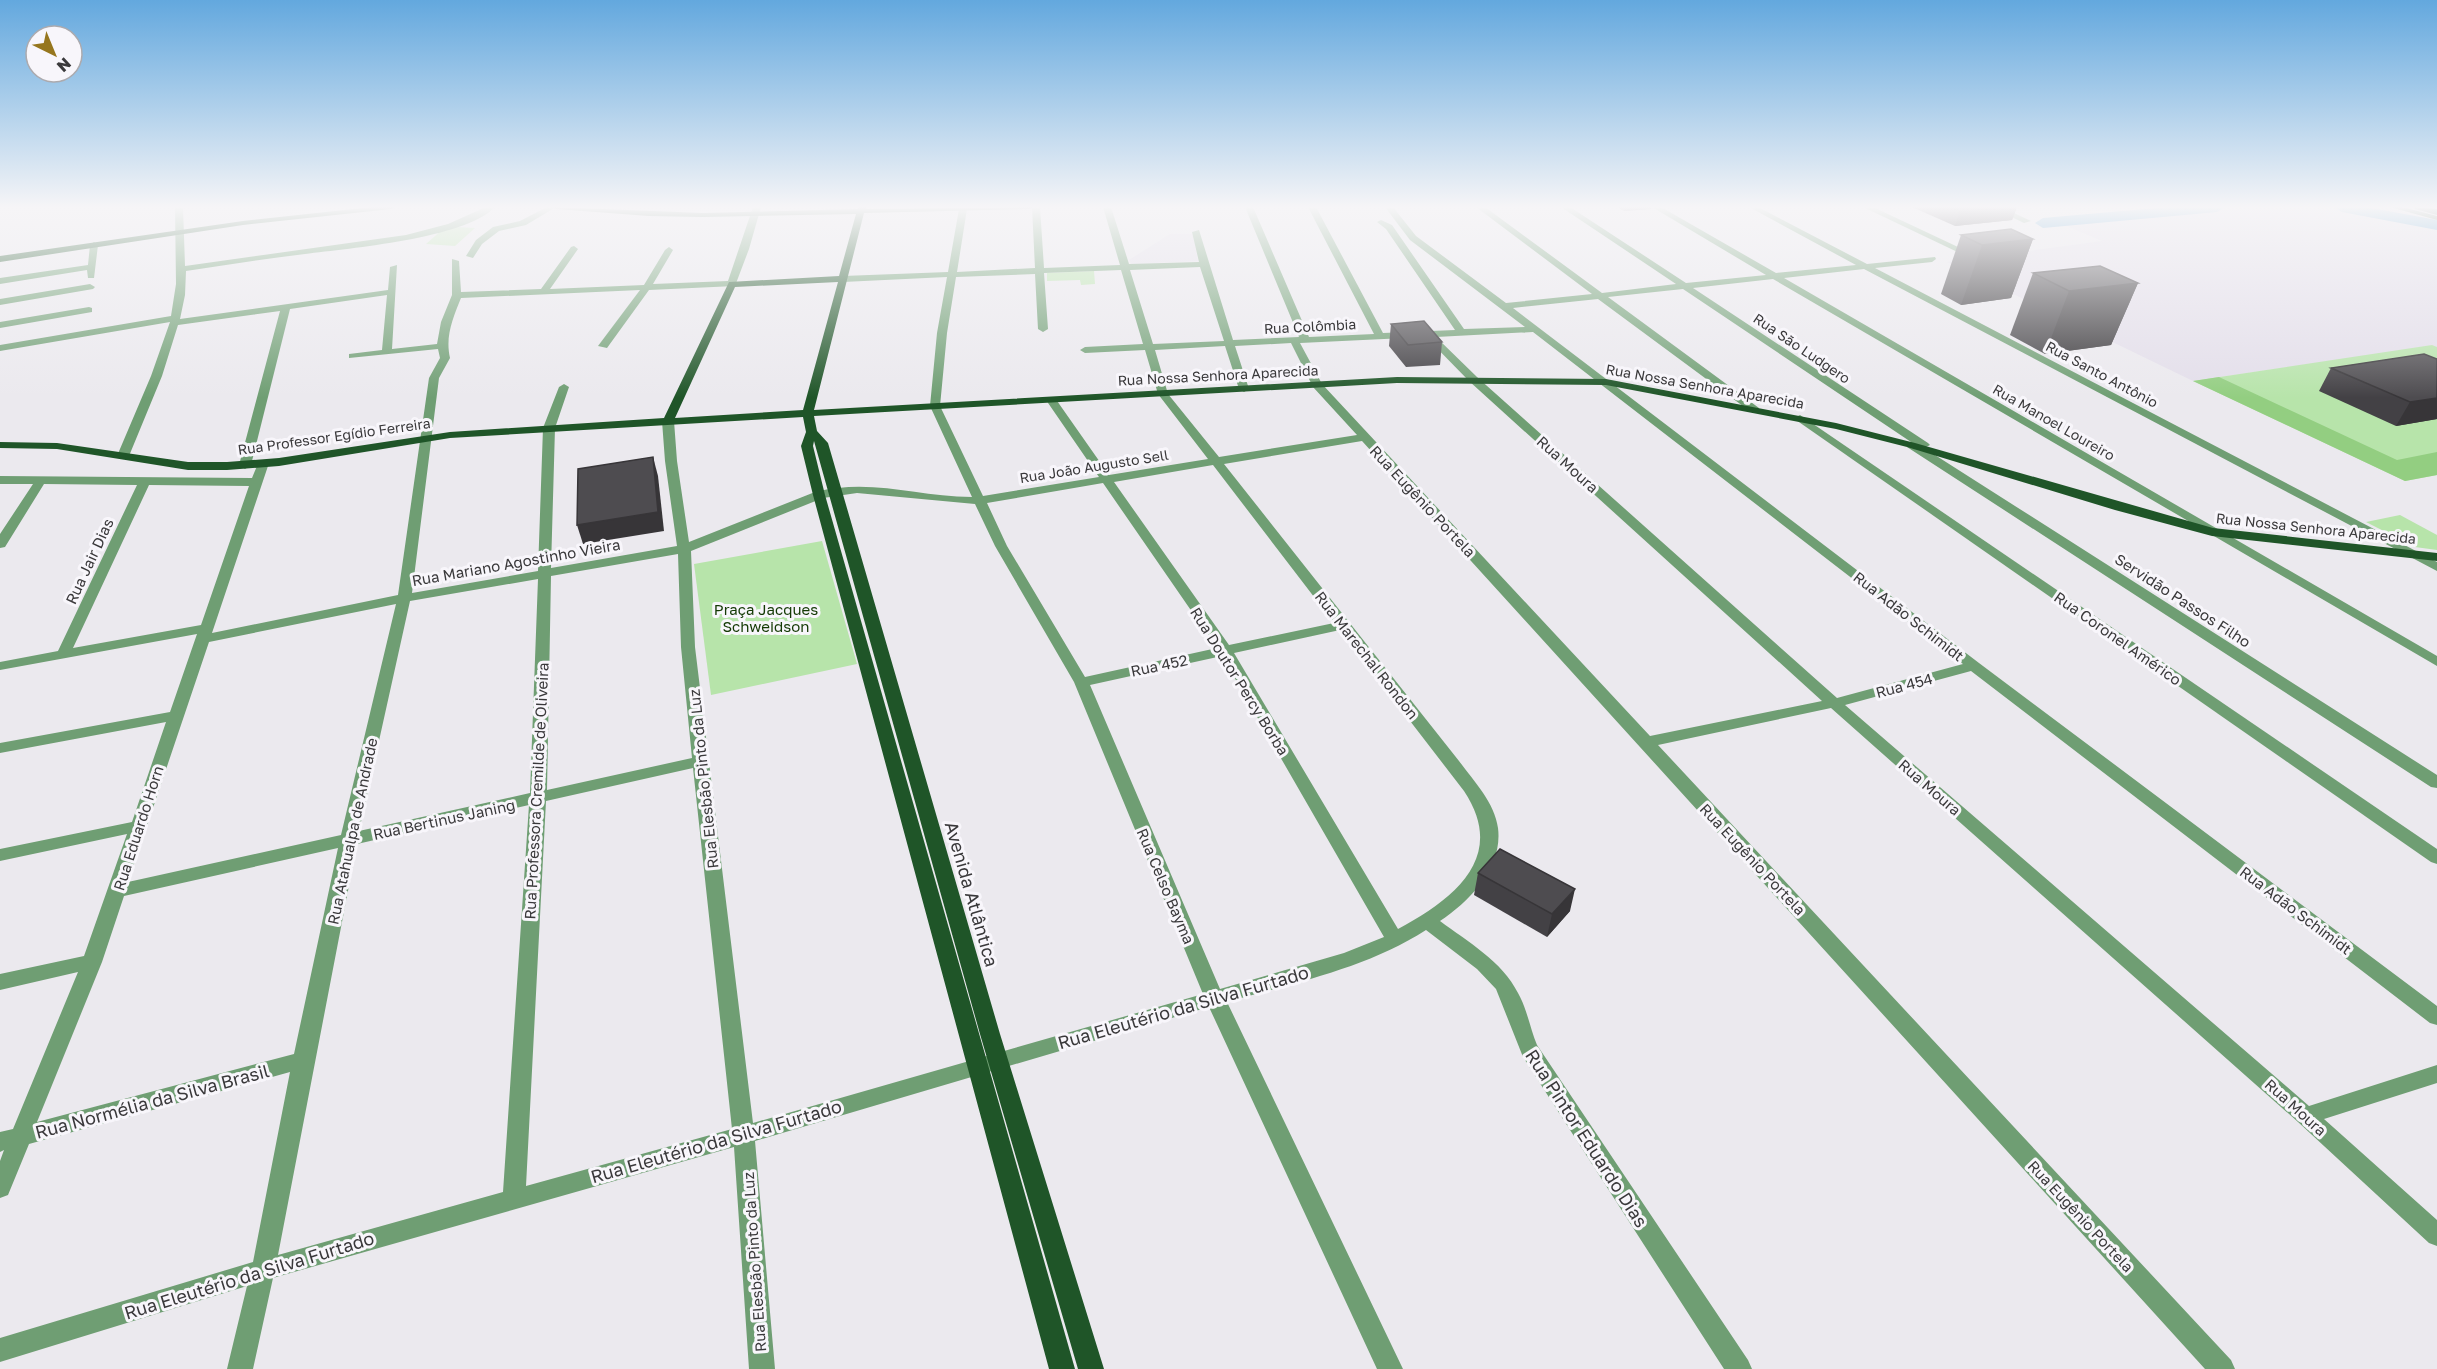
<svg xmlns="http://www.w3.org/2000/svg" width="2437" height="1369" viewBox="0 0 2437 1369" font-family="'Golos Text',sans-serif">
<style>
.built{fill:#e3deea}
.green{fill:#b7e4aa}
.forest{fill:#93ce81}
.lines{fill:none;stroke-linecap:round;stroke-linejoin:round}
.river{fill:#3d96d0;fill-rule:evenodd}
.minor{fill:#6f9e73;fill-rule:evenodd}
.major{fill:#1f5528;fill-rule:evenodd}
.highway{fill:#113918;fill-rule:evenodd}
.wall{fill:#434145}
.shaded-wall{fill:#373538}
.building{fill:#4e4c50;stroke:#373538;stroke-width:1.5}
.labels{text-anchor:middle;dominant-baseline:central;stroke-width:6;stroke-linejoin:round;paint-order:stroke}
.far-street-label{font-size:14px;fill:#3a393b;stroke:#f8f6fb}
.street-label{font-size:15px;fill:#3a393b;stroke:#f8f6fb}
.park-label{font-size:15px;fill:#143a04;stroke:#f8f6fb}
.near-street-label{font-size:18px;fill:#3a393b;stroke:#f8f6fb}
</style>
<rect width="100%" height="100%" fill="#ebe9ee"/>
<g class="built">
<path d="M2177,207h207l53,14v126l-5,-1 -239,35 -246,-119 155,-21 -45,-19z"/>
<path d="M1170,234h23l5,27 -67,3 -2,-4z"/>
</g>
<g class="green">
<path d="M456,227l19,1 -20,18 -29,-2 17,-15z"/>
<path d="M1094,271l1,13 -14,1 -1,-5 -33,1v-8z"/>
<path d="M2432,345l5,2v128l-32,6 -212,-100z"/>
<path d="M2400,515l37,20v15l-22,-3 -49,-25z"/>
<path d="M822,541l35,123 -146,31 -17,-131z"/>
</g>
<path class="forest" d="M2219,377l178,83 40,-8v23l-32,6 -212,-100z"/>
<g class="lines">
<g class="river">
<path d="M2168,207h57l-8,5 -174,16 -8,-5 8,-5z"/>
<path d="M2334,207h32l71,13v10l-95,-18z"/>
</g>
<g class="minor">
<path d="M175,207h8l2,59 221,-31 42,-11 38,-17h9c-31,32 -145,41 -190,47 -40,5 -80,11 -119,17l-1,24 -5,24 208,-29 2,-23 7,-2 -5,84 45,-5 4,-22 11,-27v-36l7,2 2,31 80,-3 30,-42 3,-1 4,3 -28,40 94,-4 21,-35 4,-3 4,3 -20,34 75,-3 25,-74h8l-12,42 -14,37 -86,4 -42,58 -9,-2 42,-56 -179,8c-8,20 -16,38 -11,60l-11,20 -27,215 126,-22 5,-143 16,-41 5,-3 5,3 -14,41 -4,140 126,-22 -12,-85 -3,-40 6,-3 6,3 3,40 12,81 126,-50c58,-14 101,5 157,5l-42,-91 7,-73 10,-56 -104,5 -4,-3 4,-3 105,-4 11,-63 4,-2 4,2 -10,63 78,-4 -3,-61h8l4,61 76,-3 -17,-58h8l18,57 70,-2 -7,-30 7,-2 34,110 66,-3 -54,-130h8l56,130 65,-3 -66,-127h8l67,126 72,-3 -69,-101 -9,-7 4,-2 11,5 72,104 61,-2 -115,-87 -25,-33h8l23,29 90,67 86,-9 -116,-87h9l117,86 74,-9 -115,-77h9l116,76 80,-8 -114,-68h9l115,66 80,-8 -107,-58h9l109,57 68,-7 1,2 -4,3 -57,6 562,294v9l-573,-302 -80,9 653,378v10l-664,-387 -80,9 235,155 2,2 -6,3 513,327v13l-6,-1 -524,-340v-4l4,-1 -228,-153 -75,8 151,111v4h-8l-153,-113 -85,9 466,355 458,343v19l-7,-2 -459,-352 -126,34 464,401 128,-41v18l-113,36 113,101v26l-8,-3 -131,-121 -467,-414 -173,37 573,615 4,9h-30l-843,-928 -138,23 235,297c14,19 36,42 39,67 5,39 -28,73 -58,93 28,21 62,40 78,72 9,16 12,35 19,52l211,315 4,9h-28l-201,-312 -27,-68 -19,-20 -51,-39c-59,38 -132,53 -199,72l176,367h-26l-168,-362 -454,134 20,228h-26l-15,-222 -461,131 -20,91h-26l20,-83 -247,76v-24l253,-76 37,-190 -261,72 -21,51 -8,3v-37l4,-11 -4,2v-20l13,-3 65,-157 -78,18v-16l84,-18 43,-122 -127,27v-12l132,-27 34,-100 -166,31v-10l170,-31 27,-78 -197,36v-8l58,-11 79,-166 -93,-1 -39,63 -5,1v-14l33,-50h-33v-8l252,2 7,-17h8l2,2 -57,170 186,-38 31,-217 11,-20 -2,-9 -89,9v-4l33,-4 5,-55 -97,14 -39,156 -6,4 -6,-4 41,-154 -102,14 -16,51 -33,80 -2,2h-8l-2,-2 34,-80 19,-54 -170,29v-6l171,-29 5,-32zM1200,267l24,74 -71,3 -23,-74zM1121,270l22,74 -58,3 -5,3 5,3 60,-3 13,44 50,65 -99,16 -54,-77 -4,-1 -5,3 53,77 -116,19 -43,-90 7,-73 9,-56 79,-3 3,55 5,3 5,-3 -4,-56zM1533,332l430,332 -126,34 -360,-321 -41,-40zM1426,337l43,44 353,320 -172,35 -328,-352 -22,-41zM1291,343l22,44 44,48 -138,22 -51,-63 -13,-44 70,-4 14,43 5,3 5,-3 -14,-43zM1213,465l121,158 -105,22 -115,-163zM1103,483l114,165 -132,29 -78,-131 -20,-43zM149,485l100,1 -48,139 -128,23zM857,493l118,11 20,42 79,136 129,312 -450,129 -58,-476 -4,-96 132,-53zM678,554l3,93 11,111 -145,32 4,-214zM538,579l-8,214 -171,38 51,-230zM396,604l-55,231 -213,47 81,-240zM1340,630l124,161c44,66 -10,108 -66,138l-164,-276zM1222,656l162,281 -40,16 -124,36 -130,-304zM693,768l39,361 -206,57 20,-385zM529,805l-26,387 -225,63 79,-411zM338,848l-44,206 -257,68 65,-160 22,-66z"/>
<path d="M547,207h9l-30,18 -27,6 -17,13 -9,14 -7,-2 10,-16 17,-13 27,-6z"/>
<path d="M1863,207h10l102,48 -7,2z"/>
<path d="M1991,207h10l30,14 -7,2z"/>
<path d="M94,242l4,3 -4,33h-6l-1,-8 -87,14v-6l88,-13 2,-20z"/>
<path d="M90,284l5,3 -2,2 -93,16v-6z"/>
<path d="M89,307l3,1v4l-92,16v-6z"/>
<path d="M1800,415l637,434v15l-6,-2 -635,-442 -2,-2z"/>
</g>
<g class="major">
<path d="M372,207h23l-4,2 -148,16 -243,37v-6l243,-35z"/>
<path d="M552,207l151,6 155,-4v-2h8v2l167,-2 -4,2 -165,4 -50,197 583,-33 209,2 230,44 79,20 298,85 224,25v8l-225,-25 -97,-26 -208,-63 -71,-18 -230,-44 -209,-2 -583,33 3,15 11,12 172,591 104,335h-26l-98,-335 -166,-593 -1,5 12,49 250,874h-26l-236,-874 -12,-49 5,-14 -3,-15 -353,21 -171,28 -52,4h-39l-131,-21 -57,-1v-6l57,1 131,19h39l52,-4 171,-26 214,-14 65,-136 110,-6 17,-62 -153,3 -54,-1 -93,-7zM838,282l-35,128 -128,8 60,-131z"/>
<path d="M2390,207h12l35,9v4z"/>
</g>
<path class="highway" d="M2413,207l24,2v6l-22,-6z"/>
</g>
<g class="wall">
<path d="M1617,207h34v2l-27,2z"/>
<path d="M1912,207h105l-5,13 -57,6z"/>
<path d="M1961,235l72,4 -22,59 -50,7 -20,-11z"/>
<path d="M2033,273l105,10 -27,62 -66,9 -35,-19z"/>
<path d="M1391,324l51,18 -2,23 -34,2 -17,-21z"/>
<path d="M2437,359v60l-41,7 -77,-35 12,-23z"/>
<path d="M1478,873l92,38 -23,26 -73,-42z"/>
</g>
<g class="shaded-wall">
<path d="M1625,207h26v2l-27,2z"/>
<path d="M2005,207h12l-5,13 -57,6 5,-15z"/>
<path d="M2033,239l-22,59 -50,7 21,-60z"/>
<path d="M2138,283l-27,62 -66,9 24,-63z"/>
<path d="M2437,398v21l-41,7 14,-24z"/>
<path d="M653,457l5,19 6,55 -81,13 -6,-19z"/>
<path d="M1575,889l-5,22 -23,26 5,-23z"/>
</g>
<g class="building">
<path d="M1949,207h56l-45,4z"/>
<path d="M2011,229l22,10 -51,6 -21,-10z"/>
<path d="M2100,266l38,17 -69,8 -36,-18z"/>
<path d="M1424,321l18,21 -34,3 -17,-21z"/>
<path d="M2424,354l13,5v39l-27,4 -79,-34z"/>
<path d="M653,457l5,55 -81,13 1,-56z"/>
<path d="M1500,849l75,40 -23,25 -74,-41z"/>
</g>
<linearGradient id="sky" x2="0" y2="1"><stop stop-color="#63a8de"/><stop offset="0.52" stop-color="#f6f5f7"/><stop offset="1" stop-color="#f6f5f7" stop-opacity="0"/></linearGradient>
<rect width="2437" height="398" fill="url(#sky)"/>
<g class="labels">
<g class="far-street-label">
<text transform="translate(1310 326) rotate(-3)">Rua Colômbia</text>
<text transform="translate(1802 348) rotate(34)">Rua São Ludgero</text>
<text transform="translate(2102 374) rotate(28)">Rua Santo Antônio</text>
<text transform="translate(1218 375) rotate(-3)">Rua Nossa Senhora Aparecida</text>
<text transform="translate(1705 386) rotate(10)">Rua Nossa Senhora Aparecida</text>
<text transform="translate(2054 422) rotate(30)">Rua Manoel Loureiro</text>
<text transform="translate(334 436) rotate(-8)">Rua Professor Egídio Ferreira</text>
<text transform="translate(1094 466) rotate(-9)">Rua João Augusto Sell</text>
<text transform="translate(2316 528) rotate(6)">Rua Nossa Senhora Aparecida</text>
</g>
<g class="street-label">
<text transform="translate(1568 464) rotate(42)">Rua Moura</text>
<text transform="translate(1423 501) rotate(47)">Rua Eugênio Portela</text>
<text transform="translate(89 561) rotate(-65)">Rua Jair Dias</text>
<text transform="translate(516 562) rotate(-10)">Rua Mariano Agostinho Vieira</text>
<text transform="translate(2183 600) rotate(33)">Servidão Passos Filho</text>
<text transform="translate(1909 616) rotate(38)">Rua Adão Schimidt</text>
<text transform="translate(2118 638) rotate(35)">Rua Coronel Américo</text>
<text transform="translate(1367 655) rotate(52)">Rua Marechal Rondon</text>
<text transform="translate(1159 665) rotate(-12)">Rua 452</text>
<text transform="translate(1240 681) rotate(58)">Rua Doutor Percy Borba</text>
<text transform="translate(1904 685) rotate(-15)">Rua 454</text>
<text transform="translate(703 779) rotate(-96)">Rua Elesbão Pinto da Luz</text>
<text transform="translate(1930 787) rotate(41)">Rua Moura</text>
<text transform="translate(536 791) rotate(-87)">Rua Professora Cremilde de Oliveira</text>
<text transform="translate(444 819) rotate(-12)">Rua Bertinus Janing</text>
<text transform="translate(138 828) rotate(-72)">Rua Eduardo Horn</text>
<text transform="translate(352 831) rotate(-78)">Rua Atahualpa de Andrade</text>
<text transform="translate(1753 859) rotate(47)">Rua Eugênio Portela</text>
<text transform="translate(1166 886) rotate(67)">Rua Celso Bayma</text>
<text transform="translate(2296 910) rotate(37)">Rua Adão Schimidt</text>
<text transform="translate(2296 1107) rotate(42)">Rua Moura</text>
<text transform="translate(2081 1216) rotate(47)">Rua Eugênio Portela</text>
<text transform="translate(754 1262) rotate(-94)">Rua Elesbão Pinto da Luz</text>
</g>
<g class="park-label">
<text x="766" y="609">Praça Jacques<tspan x="766" dy="17">Schweidson</tspan></text>
</g>
<g class="near-street-label">
<text transform="translate(972 894) rotate(74)">Avenida Atlântica</text>
<text transform="translate(1183 1007) rotate(-16)">Rua Eleutério da Silva Furtado</text>
<text transform="translate(152 1101) rotate(-15)">Rua Normélia da Silva Brasil</text>
<text transform="translate(1587 1138) rotate(57)">Rua Pintor Eduardo Dias</text>
<text transform="translate(716 1141) rotate(-16)">Rua Eleutério da Silva Furtado</text>
<text transform="translate(249 1275) rotate(-17)">Rua Eleutério da Silva Furtado</text>
</g>
</g>
<g transform="translate(54 54) rotate(137)"><circle r="28" fill="#f8f6fb" stroke="#acaaae" stroke-width="1.5"/>
<path d="M0-4.5L10 22L0 15L-10 22Z" fill="#96761e"/>
<text y="-9" font-size="16" font-weight="bold" text-anchor="middle" fill="#3a393b">N</text>
</g>
</svg>
